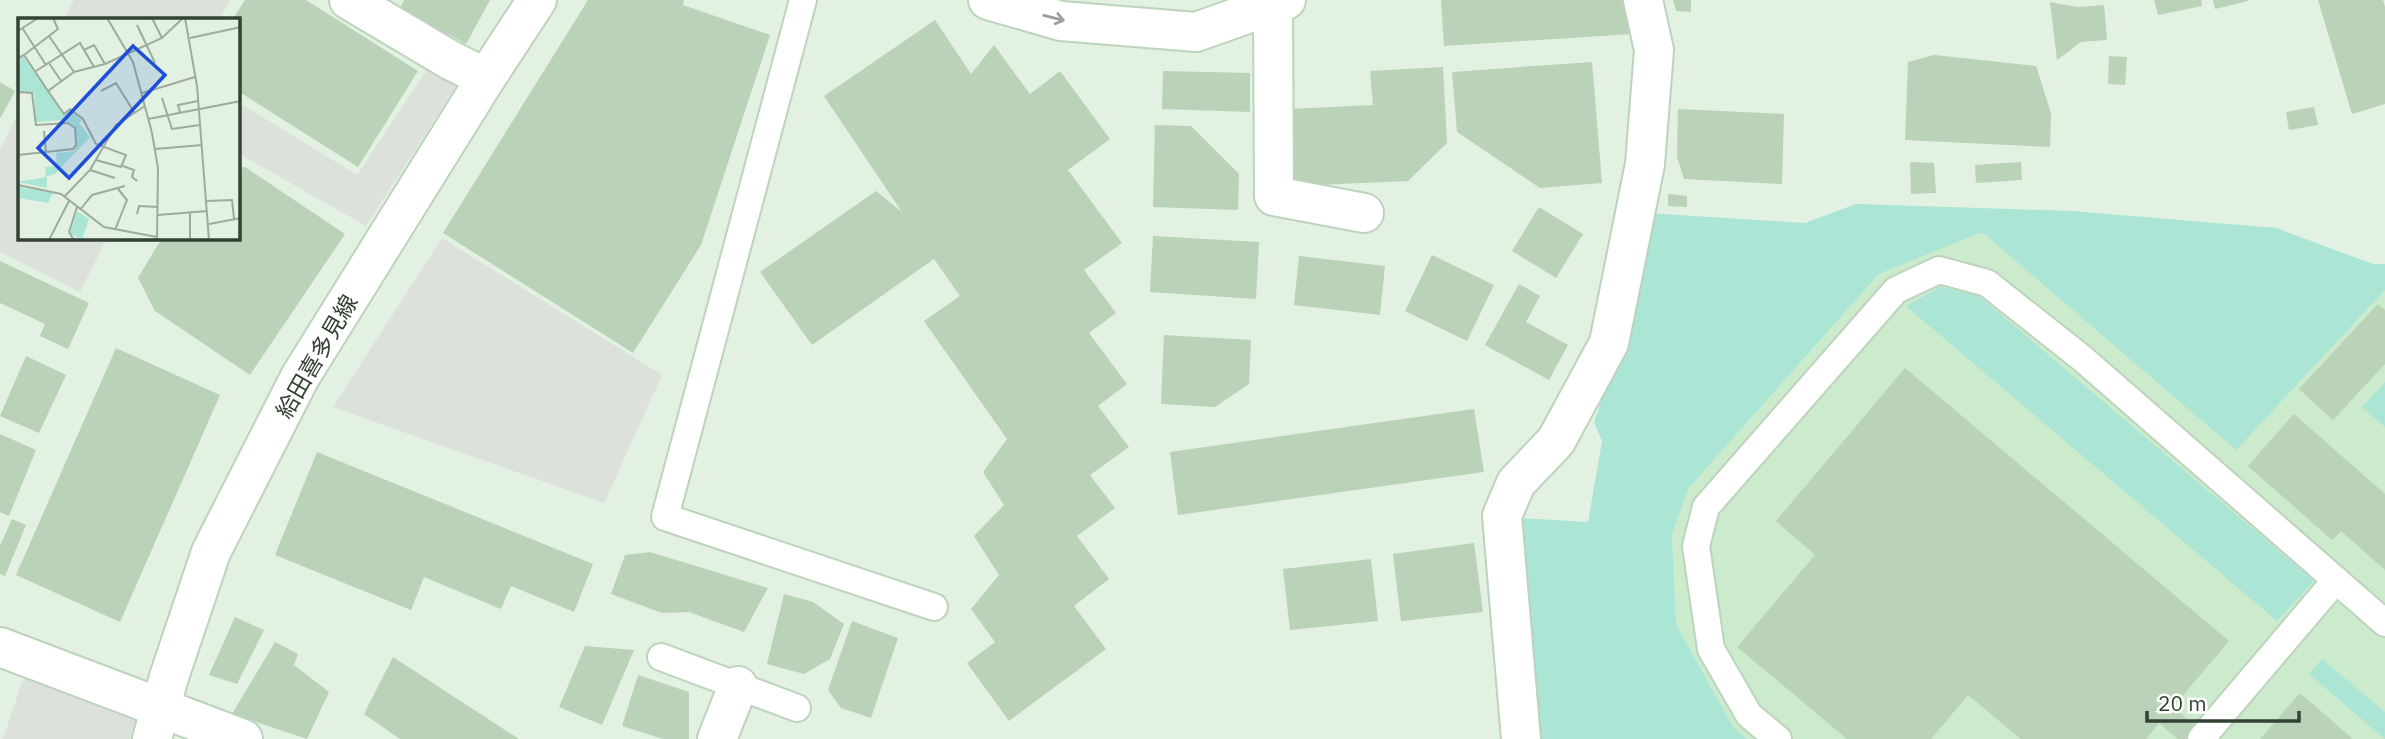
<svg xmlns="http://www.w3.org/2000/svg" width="2385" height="739" viewBox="0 0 2385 739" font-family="'IBM Plex Sans','Noto Sans JP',sans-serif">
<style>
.education{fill:#cceacc}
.green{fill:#abe5d6}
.parking{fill:#dce1db}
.building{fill:#bad2b8}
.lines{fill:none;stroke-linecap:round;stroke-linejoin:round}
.service-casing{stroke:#bdd4bc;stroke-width:30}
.minor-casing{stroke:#bdd4bc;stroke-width:42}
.tertiary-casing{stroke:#bdd4bc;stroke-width:42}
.service{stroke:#fff;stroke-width:26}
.minor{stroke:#fff;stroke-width:38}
.tertiary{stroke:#fff;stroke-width:38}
.oneway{stroke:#9aa099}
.labels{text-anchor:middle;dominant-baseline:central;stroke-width:6;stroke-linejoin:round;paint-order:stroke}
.street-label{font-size:23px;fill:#344233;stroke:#fff}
.inset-road{fill:none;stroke:#9cab9c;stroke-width:2}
.view{fill:#1d4ed8;fill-opacity:0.15;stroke:#1d4ed8;stroke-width:3.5}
.inset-edge{fill:none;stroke:#344233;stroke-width:3.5}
</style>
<rect width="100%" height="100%" fill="#e2f1e2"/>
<path class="education" d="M1982,231l254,218 149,-159v449h-638l-14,-12 -57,-103 -4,-90 15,-44 192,-216z"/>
<g class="green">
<path d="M1856,204l216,7 204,17 97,36h12v26l-149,160 -254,-218 -103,42 -191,215 -16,45 4,90 57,103 14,12h-212l-17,-221 70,4 14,-81 -8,-19 27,-79 27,-130 157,10z"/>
<path d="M1940,287l39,9 335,285 -37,40 -371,-315z"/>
<path d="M2385,382v45l-23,-20z"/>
<path d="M2322,659l63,53v27l-76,-65z"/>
</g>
<g class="parking">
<path d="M74,0h156l-10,19h-156z"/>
<path d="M428,68l31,14 -93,144 -128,-73v-51l119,73z"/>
<path d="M19,111v127h88l-27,54 -80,-40v-102z"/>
<path d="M442,238l220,137 -58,128 -271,-96z"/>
<path d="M25,674l113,39 -8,26h-127z"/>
</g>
<g class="building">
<path d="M245,0h61l112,71 -60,96 -120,-76v-72h-5z"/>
<path d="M404,0h86l-24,44 -66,-36z"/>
<path d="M588,0h96l-1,5 87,30 -69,210 -68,108 -190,-120z"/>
<path d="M1441,0h188l3,34 -188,12z"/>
<path d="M1673,0h18v12l-15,-1z"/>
<path d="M2154,0h47l1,6 -44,9z"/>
<path d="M2213,0h35v1l-33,8z"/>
<path d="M2318,0h65l2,7v97l-33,10z"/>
<path d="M2050,2l27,5 27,-2 3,35 -26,2 -24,18z"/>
<path d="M935,20l36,54 23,-29 36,49 30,-23 50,68 -42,31 54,73 -38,27 32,43 -27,20 38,51 -29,22 31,41 -39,28 25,33 -38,28 32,43 -35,27 32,43 -97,72 -42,-58 28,-21 -24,-33 28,-34 -25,-39 30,-31 -21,-33 24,-33 -83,-118 36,-25 -26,-37 -122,86 -52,-73 116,-81 26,21 -78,-116z"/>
<path d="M1934,55l102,11 15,47 -1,34 -145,-7 3,-78z"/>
<path d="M2109,56l18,1 -2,28 -17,-1z"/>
<path d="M1592,62l10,121 -62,5 -83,-56 -5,-60z"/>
<path d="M1443,67l4,76 -39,38 -114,5 -4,-77 83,-4 -3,-34z"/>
<path d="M1163,71l87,2v39l-88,-3z"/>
<path d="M0,82l15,9 -15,28z"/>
<path d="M2314,107l4,18 -29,5 -3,-18z"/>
<path d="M1678,109l106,5 -2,70 -98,-5 -7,-22z"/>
<path d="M1155,125l36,1 48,48 -1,36 -85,-3z"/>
<path d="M1910,162l24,1 2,30 -25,1z"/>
<path d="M2021,162l1,18 -46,3 -1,-18z"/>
<path d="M245,167l100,67 -95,141 -95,-64 -17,-33 24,-40h76v-70z"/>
<path d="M1668,194l19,2v11l-19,-1z"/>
<path d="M1539,207l44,27 -27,44 -44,-27z"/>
<path d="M1153,236l106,6 -3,57 -106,-7z"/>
<path d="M1432,255l62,30 -27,56 -62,-30z"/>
<path d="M1299,256l86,10 -5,49 -86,-10z"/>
<path d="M0,261l89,42 -21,46 -28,-13 5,-12 -45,-21z"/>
<path d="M1519,284l21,12 -14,26 42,23 -19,35 -64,-35z"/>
<path d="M2378,304l7,6v54l-52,56 -34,-31z"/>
<path d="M1164,335l87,5 -2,44 -34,23 -54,-3z"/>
<path d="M116,348l104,47 -100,227 -104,-47z"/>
<path d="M26,356l40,19 -27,58 -39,-17z"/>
<path d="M1905,368l324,273 -56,66 38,32h-33l-19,-16 -13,16h-125l-53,-44 -37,44h-84l-110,-92 78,-92 -39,-34z"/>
<path d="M1474,409l10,63 -306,43 -8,-63z"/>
<path d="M2294,414l91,80v76l-44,-39 -9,9 -84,-74z"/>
<path d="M0,434l36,16 -27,66 -9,-4z"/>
<path d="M317,452l276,112 -19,48 -63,-26 -10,23 -77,-32 -13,33 -136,-55z"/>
<path d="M12,519l14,6 -21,51 -5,-2v-28z"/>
<path d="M1474,543l9,69 -82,9 -8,-67z"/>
<path d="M650,552l118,36 -24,44 -55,-20 -27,1 -51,-19 14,-39z"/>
<path d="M1371,559l7,62 -88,9 -7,-61z"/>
<path d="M784,594l29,8 31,22 -14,35 -26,15 -37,-10z"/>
<path d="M235,617l29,13 -27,54 -28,-9z"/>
<path d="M852,621l46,17 -27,80 -30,-10 -13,-18z"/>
<path d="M275,642l23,12 -4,11 35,27 -22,47 -75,-25z"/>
<path d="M585,646l49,4 -32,75 -43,-18z"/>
<path d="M393,657l126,82h-119l-36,-25z"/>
<path d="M638,675l51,17v47h-26l-41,-13z"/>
<path d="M2300,693l53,46h-93z"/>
</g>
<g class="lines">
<defs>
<g id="service">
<path d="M803,0l-138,517 269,90"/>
<path d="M661,657l136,51"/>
<path d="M1778,739l-29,-24 -38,-66 -15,-103 10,-39 190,-217 43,-20 48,13 96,76 302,264"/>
<path d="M2201,739l135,-159"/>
</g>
<g id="minor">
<path d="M349,0l101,60 36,18"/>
<path d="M988,0l73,21 135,11 90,-32"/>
<path d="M1273,6l1,190 90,17"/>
<path d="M0,647l243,92"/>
<path d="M717,739l21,-53"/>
<path d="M1521,739l-19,-223 14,-33 40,-42 53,-98 36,-179 9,-114 -11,-50"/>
</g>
<path id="tertiary" d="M152,739l17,-62 42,-125 89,-175 186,-299 51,-78"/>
</defs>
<use href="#service" class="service-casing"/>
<use href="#minor" class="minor-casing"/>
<use href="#tertiary" class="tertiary-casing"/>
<use href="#service" class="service"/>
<use href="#minor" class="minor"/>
<use href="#tertiary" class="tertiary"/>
</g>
<defs><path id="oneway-shaft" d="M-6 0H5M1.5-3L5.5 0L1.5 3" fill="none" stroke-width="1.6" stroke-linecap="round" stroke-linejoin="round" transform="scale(1.75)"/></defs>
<use class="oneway" href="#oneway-shaft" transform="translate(1054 18) rotate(14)"/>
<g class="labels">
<g class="street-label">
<text transform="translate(316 356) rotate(-60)">給田喜多見線</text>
</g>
</g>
<g transform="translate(18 18)">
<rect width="222" height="222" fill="#e2f1e2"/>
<path d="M5,38l41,59 5,-5 13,10 -3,3 11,14 -35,37 -8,2v12l-29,-6 28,-5 -1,-10 12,-1 -1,-13 19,-2v-25l-11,-6 -28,2 -2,-29 -16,-1v-33zM0,169l35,6 -5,10 -29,-5zM59,193l12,8 -7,21 -12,-7z" fill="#abe5d6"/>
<path class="inset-road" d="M35,0l5,11 -9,7 25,36M89,0l26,44 19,71 6,35 -1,72M134,0l10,20M167,0l12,68 12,154M119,7l18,38M5,11l23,36M0,13l20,-13M172,20l51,-11M66,32l10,-5 11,19M6,37l25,-19M0,40l6,-3 24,36 26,-19 31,-8 57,-26 21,-20M31,45l12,18M18,53l44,-28 14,24M30,73l16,23 6,-5 13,10 13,25 30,11 -5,12 -25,-7M83,73l15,-8 18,29M0,74l14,1 4,32 32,-2 7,5 1,17 -3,4 -55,6M124,75l53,-16M144,80l10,31 28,-4M162,94l-2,-7 20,-4M130,101l93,-18M26,113l2,21M137,131l47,-4M105,148l11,4 -2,7 5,4M72,152l25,8M0,167l43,9 43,33 53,10M47,178l25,-26 26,-45 29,-19M189,183l25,-1 2,19M62,192l12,-15 33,-9M172,194v28M119,196l2,-8 19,1M140,197l49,-4M191,206l32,-6M97,212l12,-30 -9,-11M31,222l20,-39M56,222l-5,-8 8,-25"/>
<path class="view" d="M115,28l32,29 -96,103 -31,-30z"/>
<rect width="222" height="222" class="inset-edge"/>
</g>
<path d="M2147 711v10h152v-10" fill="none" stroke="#344233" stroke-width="3.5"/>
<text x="2158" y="711" font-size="21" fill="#344233" stroke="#ffffff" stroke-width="5" paint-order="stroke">20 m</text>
</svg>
